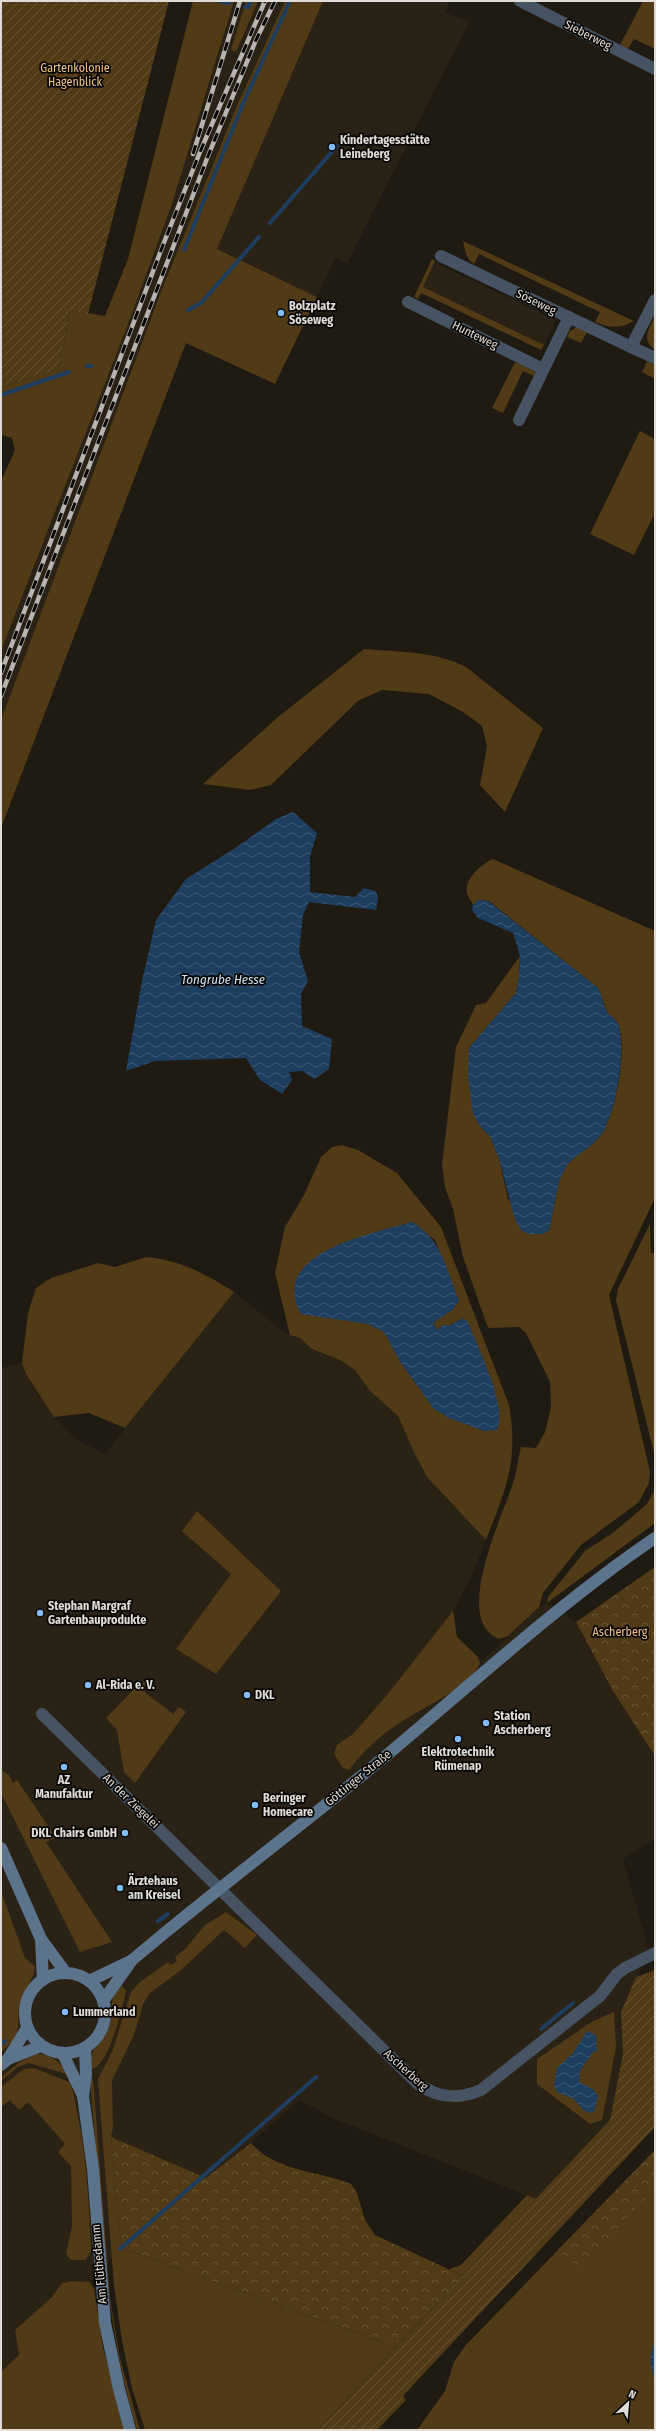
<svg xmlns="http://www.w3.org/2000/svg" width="656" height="2431" viewBox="0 0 656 2431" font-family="'Fira Sans Condensed',sans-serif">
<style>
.built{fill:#2b2216}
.green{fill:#513a16;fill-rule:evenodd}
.forest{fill:url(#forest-crowns)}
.garden{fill:url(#garden-furrows)}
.water{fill:url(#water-waves)}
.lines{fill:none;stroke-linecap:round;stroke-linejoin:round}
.stream{stroke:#1e3e60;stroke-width:4}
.street{stroke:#455363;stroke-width:12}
.secondary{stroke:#5c738c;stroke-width:12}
.rail-casing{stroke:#b8b4af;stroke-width:4.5}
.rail{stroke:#070503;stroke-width:3;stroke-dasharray:9;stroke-linecap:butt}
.poi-dot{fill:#82bcfa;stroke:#070503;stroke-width:1.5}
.labels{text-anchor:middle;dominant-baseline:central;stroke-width:3.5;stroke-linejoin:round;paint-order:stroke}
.street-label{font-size:12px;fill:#e0dcd7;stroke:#070503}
.park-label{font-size:12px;fill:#f0c17f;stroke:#070503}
.poi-label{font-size:12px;font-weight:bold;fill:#e0dcd7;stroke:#070503;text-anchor:start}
.water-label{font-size:13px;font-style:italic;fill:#cce2f9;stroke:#070503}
</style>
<defs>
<pattern id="forest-crowns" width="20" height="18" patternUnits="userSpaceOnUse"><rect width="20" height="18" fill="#513a16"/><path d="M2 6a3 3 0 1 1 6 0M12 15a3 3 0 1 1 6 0" fill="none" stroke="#6a5637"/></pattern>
<pattern id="garden-furrows" width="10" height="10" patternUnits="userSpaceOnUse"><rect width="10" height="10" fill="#513a16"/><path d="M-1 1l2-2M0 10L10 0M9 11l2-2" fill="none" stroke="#6a5637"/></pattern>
<pattern id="water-waves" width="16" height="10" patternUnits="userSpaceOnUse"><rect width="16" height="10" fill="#1e3e60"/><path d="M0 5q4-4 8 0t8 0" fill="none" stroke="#3e5976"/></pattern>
</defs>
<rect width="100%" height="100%" fill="#1f1a12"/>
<g class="built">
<path d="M234,1h51l-47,102 -76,186 -161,431v-69l126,-324 45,-123z"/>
<path d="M323,1h126l-4,12 25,8 -123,242 -12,-5 -18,39 -100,-48z"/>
<path d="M434,262l122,58 -12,25 -122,-58z"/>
<path d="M234,1292l50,40 16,6 12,11 28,11 15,10 15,21 28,25 29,61 59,63 -14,36 -19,35 4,26 21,20 2,6 59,-56 8,-4 29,19 37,69 42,65v83l-32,20 26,92 -28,61 2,42 -13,66 -74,79 -201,-80 -36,-19 -48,43 -130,105 -31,34 -17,-1 -11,2 -10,14 -37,33 4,25 -18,17v-1004l21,-5 5,14 27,40 23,23 28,14z"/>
</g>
<g class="green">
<path d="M193,1h41l-62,203 -45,123 -126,324v-170l14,-31 -3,-12 -11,-3v-48l58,-18 11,-59 35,6 23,-57z"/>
<path d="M246,1h12l-22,51 -5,-2z"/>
<path d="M285,1h38l-106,248 100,48 -42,87 -89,-41 -185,485v-108l161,-431 76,-186z"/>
<path d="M643,1h12v48l-21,-10 -6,10 -8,-4z"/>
<path d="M463,241l171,80c-14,8 -25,7 -39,1l5,-10 -13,-6 -108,-52 -5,10c-8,-4 -9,-14 -11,-23z"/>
<path d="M432,259l3,2 -12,26 121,58 -3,5 -120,-57 -3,6 -4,-2z"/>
<path d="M655,316v34c-14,-10 -6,-22 0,-34z"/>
<path d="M577,327l10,5 -6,11 -14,-6 3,-6z"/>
<path d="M647,361l8,4v14l-13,-7z"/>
<path d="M515,362l21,10 -2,4 -11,-5 -20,42 -11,-5z"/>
<path d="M640,431l15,8v74l-21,42 -44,-21z"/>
<path d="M364,649c35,3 71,2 102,18l77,61 -38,84 -25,-27 7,-39 -5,-20 -19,-14 -34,-18 -47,-4 -24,11 -87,84 -21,5 -47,-6 75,-67z"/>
<path d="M493,859l162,72v267l-46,97 41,177 -1,11 -10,19 -58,43 -38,48 -4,14 -31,29 -9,3c-48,-19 4,-123 14,-156 4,-12 5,-24 8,-36l15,1 9,-16 6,-25 -1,-25 -24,-49 -7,-6 -31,1 -25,-71 -10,-48 -8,-22 -3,-22 14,-118 20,-42 10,-2 34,-47 -1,21 -3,16 -47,55 10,77 10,10 10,23 9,41 35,35 6,-4c6,-20 5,-39 14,-58 8,-17 27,-22 37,-36 16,-20 28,-89 18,-112 -2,-5 -7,-7 -10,-11 -5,-8 -5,-17 -10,-25l-109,-87 -11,-1 -5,5c-2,-4 -5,-8 -6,-12 -3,-15 15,-29 26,-34z"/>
<path d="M342,1145l16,5 39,23 44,54 68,178c10,55 -3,84 -23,135l-59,-63 -13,-25 -16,-36 -28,-25 -15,-21 -15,-10 -28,-11 -12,-11 -10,-3 -15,-62 10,-46 19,-32 17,-38 11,-10zM412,1222l23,18 24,61 -7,9 -19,12 4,8 6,-5 6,1 14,-8 21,113 -50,-22 -33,-46 -16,-31 -17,-8 -28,-80z"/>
<path d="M650,1224l1,29h4v204l-39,-157 2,-11z"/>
<path d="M146,1257c32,2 62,18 88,35l-109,136 -36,-15 -35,4 -27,-41 -5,-13 6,-50 8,-25 15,-10 47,-15 17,4z"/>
<path d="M655,1489v34l-108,80 1,-6 37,-46 29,-19 33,-28z"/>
<path d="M197,1511l84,80 -65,83 -40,-25 55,-75 -49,-43z"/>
<path d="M453,1611l4,26 21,20 2,6c-10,25 -56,43 -77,58 -22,13 -39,29 -54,49l-6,-2 -9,-14 3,-9 16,-11 34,-39z"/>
<path d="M145,1682l2,1 -5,7 31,24 6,-7 7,5 -51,71 -11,-11 -7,-42 -11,-12 31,-32z"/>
<path d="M1,1770l8,5 4,8 4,-3 39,58 -10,4 66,100 -32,10 -79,-159z"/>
<path d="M1,1891l24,67 10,8c-2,17 -9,19 -14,33 -8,26 7,30 -20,53z"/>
<path d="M226,1912l31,23 -12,13 -21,-18 -43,40 -31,23 -7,11 -9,31 -22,45 1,47 -2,10 10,111 275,99 -78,83h-173l-13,-42 -10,-47 -8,-55 -16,-207 14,-27 19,-60 9,-10 28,-20 3,3 6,-4 -2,-4 11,-9 19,-23z"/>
<path d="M121,1985l5,6c-4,18 -17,76 -36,79 -1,-24 11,-23 19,-42 6,-17 -3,-27 12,-43z"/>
<path d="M614,2012l2,35 -14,73 -12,4 -53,-40v-25l56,-38z"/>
<path d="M36,2054c14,-1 25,8 31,20l-38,-11 -11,4 -17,14v-4l20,-16z"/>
<path d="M34,2068l35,14c5,8 6,20 8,30 10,46 12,93 14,140l-6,8h-14l-5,-6 6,-28 -1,-60 -13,-14 7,-8 -37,-42 -9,8 -9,-10 -9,7v-20l23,-18z"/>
<path d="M90,2079h3l17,219 10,60 20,72h-3c-35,-114 -36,-233 -47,-351z"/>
<path d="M655,2150v280h-238l28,-39 9,-29 11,-16z"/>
<path d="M527,2195l9,4 -73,77 -14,-7 12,-4z"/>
<path d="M73,2281l17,1 4,7 9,58 21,83h-123v-58l18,-17 -4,-25 37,-33 10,-14z"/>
</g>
<g class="forest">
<path d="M655,1567v189l-42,-65 -37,-69z"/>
<path d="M111,2137l95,41 45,-35c26,29 66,27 100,41l6,9 8,27 10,15 88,41 -67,71 -275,-99z"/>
<path d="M655,2150v38l-76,81 -21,-19z"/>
</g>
<g class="garden">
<path d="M1,1h168l-81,313 -18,-4 -11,59 -58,18z"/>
<path d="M655,1970v157l-229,244 -23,25 3,4 -29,30h-59l292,-310 13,-66 -2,-42 15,-35z"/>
</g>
<g class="water">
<path d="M293,812l24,21 -7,24v35l45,5 9,-9 12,3 2,7 -2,12 -67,-8 -6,13 -4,37 9,29 -7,13 1,32 30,13 -3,30 -15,10 -11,-8 -14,1 3,8 -10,14 -22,-14 -14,-22 -91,3 -29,10 16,-90 14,-61 30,-41 51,-32 39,-28z"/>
<path d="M478,900l10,1 110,87c5,8 4,17 10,25 3,4 8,6 10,11 9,23 -2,92 -18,112 -10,14 -29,19 -37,36 -9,19 -8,38 -14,58l-6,4h-15l-7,-4 -6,-10 -16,-62 -10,-23 -10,-10 -6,-12 -5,-37 1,-28 47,-55 3,-16 1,-21 -7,-23 -35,-15 -6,-8 1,-5z"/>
<path d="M412,1222c31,18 34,48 47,79l-7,9 -19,13 4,7 6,-5 6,1 14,-8 5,4c9,25 40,84 29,108l-13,1 -35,-13 -15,-9 -33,-46 -17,-31 -16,-8 -67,-10c-34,-62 72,-80 111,-92z"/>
<path d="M587,2031l9,4 1,16 -4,1 -13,19 -1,11 15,8 4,7 -4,14 -4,2 -7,-3 -9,-11 -17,-7 -3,-7 3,-17 16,-15z"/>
<path d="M655,2342v38c-5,-14 -7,-24 0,-38z"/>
</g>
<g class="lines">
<g class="stream">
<path d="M219,1l10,2"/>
<path d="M245,7h3l3,-6"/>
<path d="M270,223l67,-77"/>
<path d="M184,250l58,-144 48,-105"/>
<path d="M188,310l13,-7 58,-66"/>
<path d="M87,366h4"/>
<path d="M1,395l68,-23"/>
<path d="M158,1921l10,-7"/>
<path d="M541,2029l32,-26"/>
<path d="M1,2044l4,-3"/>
<path d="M120,2249l196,-172"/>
</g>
<g class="street">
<path d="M520,1l135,68"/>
<path d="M441,256l190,91"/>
<path d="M655,300l-24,47 24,11"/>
<path d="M408,302l135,67"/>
<path d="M519,420l50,-103"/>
<path d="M42,1714l376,370c20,14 40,16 63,6l119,-94 17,-22 8,-6 30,-15"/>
</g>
<g class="secondary">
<path d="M1,1848l40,91 25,34"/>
<path d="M41,1940l2,40"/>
<circle cx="65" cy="2013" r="40"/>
<path d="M89,1981l42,-20"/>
<path d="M103,2001l29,-41 35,-29c73,-60 148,-116 221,-177 87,-73 173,-152 267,-216"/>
<path d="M85,2048l1,27 -3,21 10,73 12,154 14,66 11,41"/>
<path d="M63,2054l20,42"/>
<path d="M8,2059l19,-31"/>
<path d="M1,2065l7,-6 33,-13"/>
</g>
<defs>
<g id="rail">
<path d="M193,154l47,-153"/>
<path d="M1,673l162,-428 37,-93 65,-151"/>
<path d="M1,696l207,-540 48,-116 19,-39"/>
</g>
</defs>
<use href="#rail" class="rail-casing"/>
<use href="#rail" class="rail"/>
</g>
<g class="poi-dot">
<circle cx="332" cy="147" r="4"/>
<circle cx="281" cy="313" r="4"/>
<circle cx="40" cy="1613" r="4"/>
<circle cx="88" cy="1685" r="4"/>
<circle cx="247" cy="1695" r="4"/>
<circle cx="486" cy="1723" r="4"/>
<circle cx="458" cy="1739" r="4"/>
<circle cx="64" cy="1767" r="4"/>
<circle cx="255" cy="1805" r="4"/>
<circle cx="125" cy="1833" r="4"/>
<circle cx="120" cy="1888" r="4"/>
<circle cx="65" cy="2012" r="4"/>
</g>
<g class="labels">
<g class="street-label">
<text transform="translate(588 35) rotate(27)">Sieberweg</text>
<text transform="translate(536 302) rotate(26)">Söseweg</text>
<text transform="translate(475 335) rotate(26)">Hunteweg</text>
<text transform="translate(358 1778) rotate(-39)">Göttinger Straße</text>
<text transform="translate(131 1801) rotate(44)">An der Ziegelei</text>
<text transform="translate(406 2070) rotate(42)">Ascherberg</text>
<text transform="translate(99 2264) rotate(-95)">Am Flüthedamm</text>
</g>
<g class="park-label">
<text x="75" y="68">Gartenkolonie<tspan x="75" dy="14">Hagenblick</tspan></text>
<text x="620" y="1632">Ascherberg</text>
</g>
<g class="poi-label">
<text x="340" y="140">Kindertagesstätte<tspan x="340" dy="14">Leineberg</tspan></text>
<text x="289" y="306">Bolzplatz<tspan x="289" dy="14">Söseweg</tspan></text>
<text x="48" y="1606">Stephan Margraf<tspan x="48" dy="14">Gartenbauprodukte</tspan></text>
<text x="96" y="1685">Al-Rida e. V.</text>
<text x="255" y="1695">DKL</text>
<text x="494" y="1716">Station<tspan x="494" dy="14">Ascherberg</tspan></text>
<text x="458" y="1752" text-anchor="middle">Elektrotechnik<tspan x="458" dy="14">Rümenap</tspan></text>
<text x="64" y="1780" text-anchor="middle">AZ<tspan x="64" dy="14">Manufaktur</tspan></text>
<text x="263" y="1798">Beringer<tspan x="263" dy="14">Homecare</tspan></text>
<text x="117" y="1833" text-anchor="end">DKL Chairs GmbH</text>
<text x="128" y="1881">Ärztehaus<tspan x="128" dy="14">am Kreisel</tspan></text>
<text x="73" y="2012">Lummerland</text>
</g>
<g class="water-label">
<text x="223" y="979">Tongrube Hesse</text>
</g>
</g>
<rect width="656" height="2431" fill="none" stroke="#e0dcd7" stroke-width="4"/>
<g transform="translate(628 2403) rotate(26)" stroke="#070503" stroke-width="3" paint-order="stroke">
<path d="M0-3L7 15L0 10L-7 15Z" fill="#e0dcd7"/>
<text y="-6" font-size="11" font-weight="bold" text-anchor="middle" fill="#e0dcd7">N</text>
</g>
</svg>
